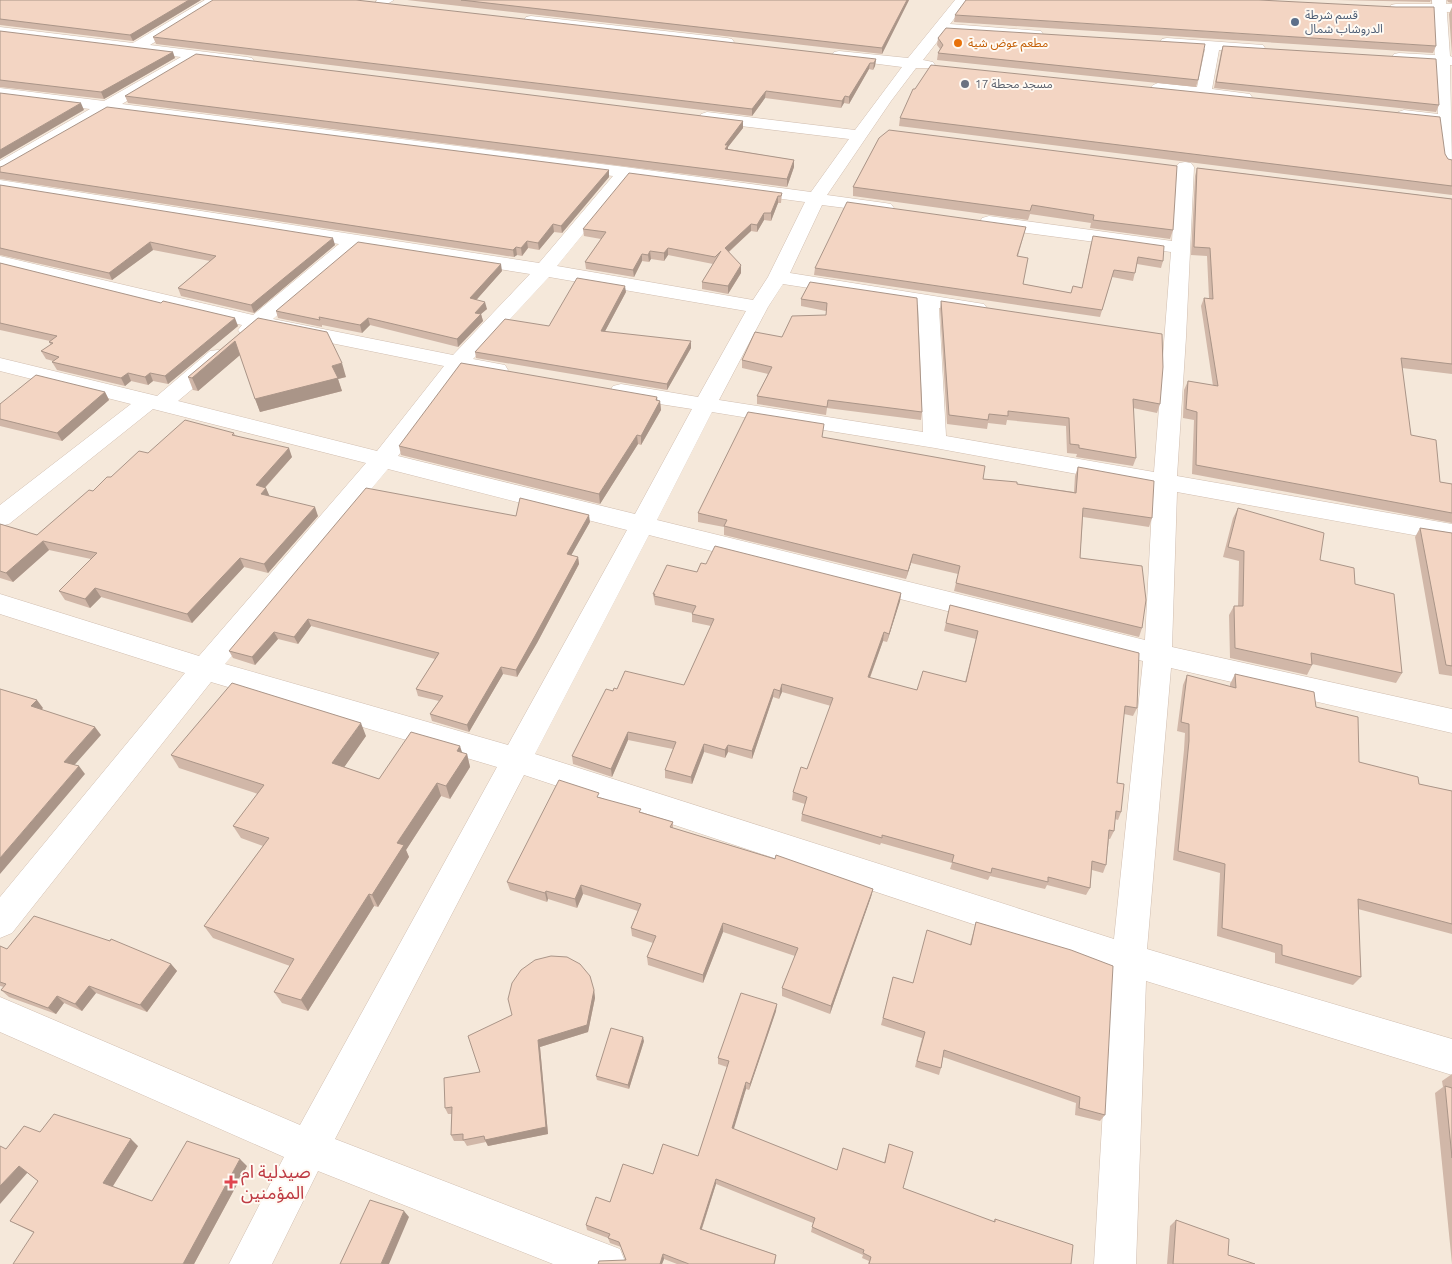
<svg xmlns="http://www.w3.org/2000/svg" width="1452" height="1264" viewBox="0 0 1452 1264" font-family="Ubuntu,'Noto Sans Arabic',sans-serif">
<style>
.residential{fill:#f5e8da}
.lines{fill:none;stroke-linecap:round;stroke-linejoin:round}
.street-casing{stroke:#d1beb0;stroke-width:1}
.secondary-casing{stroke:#d6c0b0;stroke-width:1}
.street{fill:#fff;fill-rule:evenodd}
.secondary{fill:#fff;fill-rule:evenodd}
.wall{fill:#d1b7a8}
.shaded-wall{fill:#aa9588}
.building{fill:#f3d5c3;stroke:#aa9588}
.service-dot{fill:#5c6f8a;stroke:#fffaf3;stroke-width:2}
.food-dot{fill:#e8710a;stroke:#fffaf3;stroke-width:2}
.worship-dot{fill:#6b7280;stroke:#fffaf3;stroke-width:2}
.health-dot{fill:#e0444e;stroke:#fffaf3;stroke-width:2}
.labels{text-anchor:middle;stroke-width:4;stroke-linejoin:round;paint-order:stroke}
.far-service-label{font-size:12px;fill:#4e5e75;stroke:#fffaf3;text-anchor:start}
.far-food-label{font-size:12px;fill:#c56008;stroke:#fffaf3;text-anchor:start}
.far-worship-label{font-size:12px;fill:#5b616d;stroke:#fffaf3;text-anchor:start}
.near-health-label{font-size:18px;fill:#be3a42;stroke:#fffaf3;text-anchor:start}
</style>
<rect width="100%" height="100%" fill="#fdf6ec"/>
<path class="residential" d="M0,0h1452v1264h-1452z"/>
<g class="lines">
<defs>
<path id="street" d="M205,0h17l-72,45 97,12 5,1 2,3 -2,3 -5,1 -49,-6 -76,45 503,63 186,25 38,-53 -142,-17 -6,-2 -2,-3 2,-3 6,-2 148,18 47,-63 -63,-8 -5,-1 -2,-3 2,-3 5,-1 69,7 47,-58h14l-19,24 91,7 2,3 -2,3 -5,1 -92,-5 -21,27 10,2 2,3 -2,3h-17l-25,33 -64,94 58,8 6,1 3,4 -3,4 -6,1 -63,-8 -32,68 194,31 3,4 -3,4 -7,2 -38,-6 7,128 208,36 17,-220 -182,-24 -7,-2 -2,-4 2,-4 7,-2 183,25 4,-74 3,-4 6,-1 6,1 3,4 -8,170 -9,139 275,48v18l-275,-50 -5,155 280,62v24l-281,-65 -24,281 305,90v36l-306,-94 -10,283h-42l17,-294 -587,-195 -189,364 285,110 6,15h-73l-235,-93 -46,93h-43l55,-107 -284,-125v-35l300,128 197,-358 -286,-85 -199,251 -12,5v-41l185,-224 -185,-59v-20l199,62 167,-193 -213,-54 -144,115 -9,2v-21l131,-101 -131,-33v-13l157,38 53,-45 8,-1 8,1 3,5 -3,5 -48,40 199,50 67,-85 -182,-37c-8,6 -12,8 -21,5l-3,-4 4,-5 -242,-57v-12l253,59 86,-71 -339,-54v-10l539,83 74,-87 -504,-64 -103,60 -6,1v-12l90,-52 -90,-11v-10l104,13 77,-44 -181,-22v-8l133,16zM629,178l176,24 -37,75 -15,23 -196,-34zM359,247l171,27 -77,81 -180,-36zM549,277l197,34 -48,86 -77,-13 -8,2 -3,5 3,5 8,2 71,11 -57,105 -237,-58 65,-86 34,7 8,-2 3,-5 -3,-5 -32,-6zM783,284l135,21 5,127 -204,-32 49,-93zM712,412l223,36 218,40 -8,152 -488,-120zM388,469l239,61 -119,215 -283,-81zM649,535l494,126 -29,278 -579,-185z
M377,0h17l-12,7 -5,-1 -2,-3z
M1432,0h14l4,56 2,1v8h-2l2,102 -6,-1 -3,-4 -5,-39 -40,-5 -2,-3 2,-3 6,-2 34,4 -3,-50 -36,-3 -5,-1 -2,-3 2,-3 5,-1 36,2z
M531,16l196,22 5,1 2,3 -2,3 -5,1 -201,-23 -2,-3 2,-3z
M1167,38l96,7 2,3 -2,3 -5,1 -39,-2 -7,39 38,5 2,3 -2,3 -6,2 -91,-11 -3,-3 3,-3 5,-2 39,4 8,-38 -43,-4 -2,-3 2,-3z"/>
<path id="secondary" d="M1396,4h56v8l-61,-1 -2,-3 2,-3z"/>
</defs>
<use href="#street" class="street-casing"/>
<use href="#secondary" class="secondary-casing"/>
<use href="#street" class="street"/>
<use href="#secondary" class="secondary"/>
</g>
<path class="wall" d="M0,0h201l-68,41 -133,-16z
M407,0h502l-27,54z
M1336,0h95l-1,2z
M1447,0h5v3l-4,-1z
M1452,7v48l-3,-41z
M955,15l481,31 -3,7 -479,-31z
M0,31l175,27 -71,41 -104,-12z
M153,37l723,22 -1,7 -2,4 -4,-1 -20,35 -5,-1 -3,5 -76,-10 -13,18 -596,-72z
M938,38l260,42 -2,7 -259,-27 1,-7 2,-4 -3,-4z
M1223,46l216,59 -3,7 -222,-24 7,-36z
M125,96l618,25v7l-15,19v2l66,11v7l-7,20 -659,-84z
M900,118l545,36 3,5 4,1v35l-553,-69z
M879,138l294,92 -3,9 -80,-11 1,-5 -61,-9 -2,6 -175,-24v-9z
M1197,168l255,31v175l-50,-6 9,67 29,47 12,2v39l-260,-49 2,-54 -11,-2 1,-28 4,-9 25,5 -12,-80 3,-8h5l-2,-42 -16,-1 4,-79z
M609,170v7l-47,56 -8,-1 -15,18 -11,-2 -6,8 -5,-1 -3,2 -514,-78v-7z
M0,185l335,60 -81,68 -73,-17 -3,-8 32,-27 -57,-11 -41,30 -112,-25z
M782,193l-1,10h-3l-7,18 -7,-1 -7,12 -6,-1 -22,21 12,21 -13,21 -26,-5v-7l11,-18 -45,-9 -4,6 -13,-2 -2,3 -7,-1 -8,16 -48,-8 -1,-7 16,-23 -17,-3 -1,-7z
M1026,227l-8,29 5,28 48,9 11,-5 9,-45 72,18 -2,7 -24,-4 -4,17 -21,-4 -12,40 -286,-42 1,-7z
M0,263l238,63 -70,58 -15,-3 -5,4 -17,-4 -6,5 -68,-16 -5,-8 1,-1 -7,-2 -5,-8 10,-6 -2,-3 1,-1 -50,-11z
M502,271l-26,29 11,9 -6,5 2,7 -25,26 -88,-22 -8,8 -40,-8v2l-44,-9 -2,-7z
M810,282l112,130 -1,8 -94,-12 -1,7 -69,-11v-8l11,-22 -26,-6v-8l40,-23 44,-22v-4l-25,-5v-7z
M626,292l-21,39 86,17 -24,42 -191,-32 -1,-6 74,-26z
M941,301l219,103 -3,9 -24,-5 3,50 -3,8 -57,-9 1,-3 -10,-1 -1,-27 -59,-6 -1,5 -18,-2 -1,6 -40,-5 -7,-115z
M258,318l88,59 -8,2 4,12 -82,21 -20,-57 -42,36 -5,-1 -5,-13z
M105,392l4,8 -47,41 -62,-15v-22z
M658,400l2,1 1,9 -20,35 -3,-1 -38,60 -199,-49 -2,-9z
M234,433l1,2 57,22 -27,31h1l3,8 49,20 -50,57 -24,-6 -52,56 -91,-26 -11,11 -25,-8 -6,-9 32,-32 -42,-9 -36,32 -13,-4v-54l37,11 74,-58 37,-24z
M823,437l160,42 91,13 1,-16 3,-9 74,51 -3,9 -66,-10 -3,41 62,70 -3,9 -185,-46 4,-17 -47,-11 -5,16 -182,-44v-8l-26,-5v-9z
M1238,508l82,52 35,24 47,89 -6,10 -84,-19v1l-5,10 -77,-17 -1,-43 5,-9h4l1,-45 -16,-4 10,-39z
M516,516l74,6 -19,33 7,2 1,7 -42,79 -20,34 -14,-3 -34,58 -37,-11 -2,-7 9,-13 -21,-5 -2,-7 19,-30 -124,-33 -13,18 -20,-5 -23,26 -22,-7 -4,-7z
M1420,528l32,5v143l-13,-2 -24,-137z
M697,572l204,21 -1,8 -13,41 -4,-1 -13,37 47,12 48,-8 11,-43 -32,-8 6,-26 187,103 -4,8 -9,-2 -7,69 4,29 -3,8 -3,-1 -1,12 -4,8h-1l-3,26 -3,8 -11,-3 -2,18 -4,7 -39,-10 -2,4 -55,-13 -2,4 -38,-11 2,-6 -71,-20 -1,2 -79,-24 1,-7 3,-10 -13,-4 1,-8 14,-23 24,-63 -49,-14 -3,7 -6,-2 -21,62 -24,-7 -3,6 -21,-6 -12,32 -27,-6v-8l8,-21 -45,-9 -16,37 -39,-13 -1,-8 41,-65 4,-2 67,-4 27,-59 -19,-4v-9l-37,-8 -2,-11z
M1235,674l81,33 43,55 60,22 33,7v143l-94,-25 3,68 -8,8 -78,-22v-10l-58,-17 3,-63 -47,-13 11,-110 1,-17 -8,-2 6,-46 4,-10 43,12v-3z
M366,736l-22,31 35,12 83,-26 5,1 3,13 -20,32 -9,-3 -35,54 3,7 -31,50 -4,-1 -66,105 -26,-8 -8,-11 16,-26 -77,-28 -9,-12 59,-80 -22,-8 -8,-12 25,-32 -79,-26 -8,-13z
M599,797l42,15 32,10v6l200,61 -2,8 -41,117 -48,-18v-8l13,-32 -72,-24 -20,51 -55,-18 -1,-8 6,-14 -21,-7 -1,-8 7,-17 -55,-17 -6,14 -29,-9 -1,3 -37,-12 -3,-8z
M976,922l129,193 -5,6 -25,-6 1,-12 -133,-46 -2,11 -2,7 -24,-8 7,-29 -41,-13 12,-48 20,6 57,-39z
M0,946l7,3 164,15 6,7 -30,41 -51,-19 -14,18 -18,-8 -8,11 -47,-17 -8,-7 3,-3 -4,-1z
M594,990l1,8 -7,34 -48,15 8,87 -60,12 -2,-4 -19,4 -3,-5h-10l-3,-6 1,-21h-4l-3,-6 35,-36 32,-57z
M776,1011l-27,79 -3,-1 -13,40 104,41 47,-7 5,-19 14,44 90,34 2,-3 76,45h-203l1,-3 -7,-3 1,-3 -52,-23 2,-9 -97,-39 -14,45 74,26 -1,9h-98l-13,-5 -2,5h-64l28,-4 -5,-13 -11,-4 -2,-5 -21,-8 -1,-5 24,-23 43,-28 45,-18 29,-89 -9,-3v-6z
M644,1041l-15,48 -32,-9 -1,-4z
M1452,1074v190l-17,-171 8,-6 -1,-6z
M40,1132l98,14 -25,40 39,15 95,-35 -53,98 -160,-31 -24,-12 28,-40 -10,-8 -22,-24z
M1176,1220l52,35 27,9h-88l3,-38z"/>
<path class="shaded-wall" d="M189,0h12l-68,41 -3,-6z
M907,0h2l-27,54v-6z
M173,52l2,6 -71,41 -3,-7z
M876,59l-1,7 -2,4 1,-7z
M870,63l-1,6 -20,35v-7z
M766,91l-1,7 -13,18v-7z
M845,96l-1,7 -3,5 1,-7z
M81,103l3,7 -84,49v-9z
M743,121v7l-15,19v6l-3,3v-11z
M794,160v7l-7,20v-8z
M609,170v7l-47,56 -1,-7z
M778,196v7l-7,18v-8z
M764,213v7l-7,12v-7z
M553,224l1,8 -15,18 -1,-7z
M751,224v7l-26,24v-7z
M333,238l2,7 -81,68 -3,-8z
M527,241l1,7 -6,8 -1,-8z
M150,242l3,8 -41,30 -3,-7z
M516,247l1,8 -3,2 -1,-7z
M668,248v7l-4,6v-8z
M650,251l1,8 -2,3 -1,-7z
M642,254v7l-8,16 -1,-7z
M501,264l1,7 -31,35 -1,-8z
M741,265v8l-13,21v-8z
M625,286l1,6 -24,45 -1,-6z
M485,302l2,7 -6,5 2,7 -25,26 -1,-8 18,-26z
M235,318l3,8 -70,58 -3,-8z
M368,318l2,7 -8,8 -2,-8z
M235,341l5,14 -42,36 -6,-13z
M691,341v7l-24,42v-6z
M342,363l4,14 -8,2 4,12 -82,21 -5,-13 77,-33z
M128,373l3,8 -6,5 -4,-8z
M150,373l3,8 -5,4 -3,-8z
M105,392l4,8 -47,41 -5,-8z
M657,397l1,8 2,-4 1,9 -20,35v-9z
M637,435l1,9 -38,60 -1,-10z
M289,448l3,9 -33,37 -3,-9z
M266,488l4,9 -9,-3z
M315,507l3,9 -50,57 -4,-9z
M589,515l1,7 -22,39 -1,-7z
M43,541l6,9 -36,32 -7,-9z
M913,554l-2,9 -5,16 2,-8z
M578,557l1,7 -42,79 -20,34 -1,-7z
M240,558l4,9 -52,56 -5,-9z
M95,588l6,9 -11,11 -5,-9z
M901,593l-1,8 -13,41 2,-8z
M308,619l3,7 -13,18 -4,-7z
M274,632l4,7 -23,26 -3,-8z
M884,632l-1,9 -16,44 1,-8z
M501,667l2,7 -34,58 -2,-7z
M782,684v8l-3,7 1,-8z
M774,689l-1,8 -21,62v-8z
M37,700l6,8 -6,7 -6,-9z
M361,723l5,13 -28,40 -6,-13z
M95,727l6,8 -31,35 -6,-8z
M628,732v8l-16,37 -1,-8z
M704,744v8l-12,32 -1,-7z
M728,745v7l-3,6v-8z
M460,746l4,12 3,-4 3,13 -20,32 -4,-13 11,-35z
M79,766l6,8 -85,100v-16z
M437,783l4,13 -35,54 3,7 -31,50 -6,-12 25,-52z
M581,885l2,9 -6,14 -2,-9z
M873,889l-2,8 -41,117 1,-8z
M546,891l2,8 -1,3 -2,-9z
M369,894l5,12 -66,105 -7,-11z
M723,923v9l-20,51v-8z
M171,964l6,7 -30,41 -7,-7z
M89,986l7,7 -14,18 -7,-7z
M594,990l1,8 -7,34 -48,15 8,87 -60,12 -3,-6 53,-100z
M57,996l7,7 -8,11 -8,-6z
M777,1004l-1,7 -27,79 1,-6z
M643,1037l1,4 -15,48 -1,-4z
M746,1082v7l-14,46v-7z
M131,1139l7,7 -27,43 -8,-6z
M240,1159l7,7 -53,98h-11z
M19,1166l9,6 -28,32v-18z
M716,1179v5l-16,50v-5z
M404,1211l5,6 -20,47h-8z
M663,1254l1,5 -2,5h-2z"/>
<path class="building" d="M0,0h189l-59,35 -130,-16z
M213,0h143l520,59 -2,4h-4l-21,34 -4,-1 -3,5 -76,-10 -14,18 -599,-72z
M461,0h446l-25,48z
M966,0h293l137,7h38l2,39 -481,-31z
M946,28l259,16 -7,36 -260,-27 5,-8 -5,-7z
M0,31l173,21 -72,40 -101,-12z
M1223,46l213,13 3,46 -223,-23z
M196,54l547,67 -18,24h3l-3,4 69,11 -7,19 -662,-83z
M931,65l509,52 5,37 3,5 4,1v26l-552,-68 13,-29h2z
M0,93l81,10 -81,47z
M107,107l502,63 -48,56 -8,-2 -15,19 -11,-2 -6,7 -5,-1 -3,3 -513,-78v-5l3,-1z
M889,130l288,36 -4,64 -80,-10 1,-5 -62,-10 -2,6 -177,-24 26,-49z
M1197,168l255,31v165l-51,-6 10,77 25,5 4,42 12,2v29l-256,-48 1,-53 -11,-3 2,-28 30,5 -14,-88 9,1 -3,-51 -16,-1z
M629,173l153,20 -1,3h-3l-7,17h-7l-7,12 -6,-1 -26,24 16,17 -13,21 -26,-4 19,-31 -6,6 -47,-9 -4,5 -14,-2 -2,4 -6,-1 -9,16 -48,-8 21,-30 -23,-3z
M0,185l333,53 -82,67 -73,-17 38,-32 -66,-14 -41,31 -109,-25z
M847,202l179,25 -9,29 11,2 -5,26 48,9 2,-7 9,2 11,-52 71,10 -1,15 -25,-4 -3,16 -21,-3 -12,40 -287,-42z
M358,242l143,22 -31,34 15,4 -10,11 6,1 -24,25 -89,-21 -8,7 -41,-8 1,3 -44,-9z
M0,263l161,40 2,-2 72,17 -70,58 -15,-3 -5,4 -17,-4 -7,5 -69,-16 7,-5 -18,-6 12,-8 -4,-1 8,-6 -57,-13z
M577,278l48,8 -24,45 90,10 -24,43 -192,-32 30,-33 44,7z
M810,282l107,16 5,114 -94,-12 -1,7 -70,-11 15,-29 -30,-7 13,-28 27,5 10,-21 34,-1 1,-12 -26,-4z
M941,301l221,33 1,33 -3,37 -27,-5 3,59 -57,-10v-3l-9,-1 -1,-26 -61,-7v5l-19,-2 -1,6 -39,-5z
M258,318l69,14 15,31 -10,3 6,12 -83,21 -20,-58 -43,37 -4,-1z
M461,363l196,34 -1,3 4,1 -19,35 -4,-1 -38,59 -200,-48z
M36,375l69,17 -48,41 -57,-14v-15z
M748,412l76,12 -2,13 163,29 -2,13 34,3v2l59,9 2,-26 76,14 -2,37 -69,-10 -3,50 62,8 4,34 -4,28 -186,-45 4,-17 -47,-12 -5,17 -184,-45 3,-6 -29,-7z
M185,420l49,13 -2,2 57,13 -33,37 10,3 -5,6 54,13 -51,57 -24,-6 -53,56 -92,-26 -10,11 -26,-8 38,-38 -54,-12 -37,32 -6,-2v-47l37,11 52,-45 4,1 14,-14h4l28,-26 9,2z
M366,488l150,28 4,-18 69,17 -22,39 11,3 -43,79 -19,34 -15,-3 -34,58 -37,-11 13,-18 -27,-7 23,-36 -131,-34 -14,18 -20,-5 -22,25 -23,-6z
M1238,508l86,25 -4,27 34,8 1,16 39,10 8,79 -91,-20 1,12 -77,-17 -1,-42h9l1,-55 -16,-4z
M1420,528l32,5v133l-6,-1z
M715,546l186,47 -12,41 -5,-2 -16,45 49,13 6,-19 43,11 12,-51 -32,-8 4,-18 189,48 -2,55 -12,-2 -8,77 7,1 -3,28 -5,-1 -2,20 -5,-1 -3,35 -14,-4 -2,27 -42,-11v5l-56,-14 -1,5 -39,-11 2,-7 -72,-20v3l-80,-24 5,-17 -14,-5 8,-25 6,2 26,-71 -51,-14 -2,7 -6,-2 -22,62 -24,-6 -3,5 -21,-6 -13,33 -26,-7 11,-28 -48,-10 -17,37 -39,-13 34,-67 7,2 1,-3 3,1 8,-18 59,14 30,-66 -22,-5 4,-8 -42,-10 1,-2h-2l14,-29 30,7 4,-9 5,1z
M1235,674l79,18 2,15 42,10 1,45 59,15 1,7 33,7v133l-94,-25 3,78 -79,-22v-10l-60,-17 3,-64 -47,-13 11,-110v-17l-8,-2 6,-47 49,13z
M232,683l129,40 -29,40 47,16 32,-47 49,14 -3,5 10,3 -21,32 -9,-3 -40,60 7,2 -32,50 -3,-1 -68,106 -27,-8 20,-33 -90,-33 65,-88 -36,-12 31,-41 -93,-30z
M0,689l37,11 -6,6 64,21 -31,35 15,4 -79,92z
M559,780l40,13 -2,4 44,12 -2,3 34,10 -3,5 105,32 1,-4 97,34 -42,117 -49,-18 16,-40 -75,-25 -20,52 -56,-18 9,-21 -25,-8 10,-24 -60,-19 -6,14 -29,-8 -1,2 -38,-11z
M34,916l76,25 1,-2 60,25 -31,41 -51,-19 -14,18 -18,-8 -9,12 -47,-18 5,-6 -6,-2v-36l7,3z
M976,922l95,28 42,16 -8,149 -26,-7 1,-11 -136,-47 -3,18 -24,-7 8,-29 -42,-14 10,-41 20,6 14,-53 44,15z
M551,956l16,1 13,7 10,12 4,14 -7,35 -49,15 8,87 -61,13 -1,-4 -21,4v-6l-12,1 1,-28 -7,1 -1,-30 36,-6 -12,-36 44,-21 -4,-16 4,-16 9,-13 14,-10z
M741,993l36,11 -27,80 -4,-2 -14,46 105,42 6,-22 42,15 4,-19 24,8 -10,36 92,34v-3l78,26 -2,19h-202l2,-7 -8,-4 1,-3 -52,-23 3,-9 -99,-39 -16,50 76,26 -2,9h-85l-26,-10 -3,10h-62l1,-3 27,-1 -7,-18 -11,-4 2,-4 -24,-9 10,-28 14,5 13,-38 30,10 10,-30 35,12 31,-95 -11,-3z
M611,1028l32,9 -15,48 -32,-9z
M1445,1086l7,2v70z
M54,1114l77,25 -28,44 49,18 35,-60 53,18 -57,105h-170l21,-32 -24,-11 28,-40 -19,-15 -19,20v-40l6,3 18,-23 16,6z
M370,1200l34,11 -23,53h-41z
M1176,1220l53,19 -1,16 27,9h-82z"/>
<circle class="service-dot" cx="1295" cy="22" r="5"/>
<circle class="food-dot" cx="958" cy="43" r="5"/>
<circle class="worship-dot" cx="965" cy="84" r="5"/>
<path class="health-dot" d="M228.5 1174.5h5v5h5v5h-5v5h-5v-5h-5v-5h5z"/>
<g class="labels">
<g class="far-service-label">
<text x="1305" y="19">قسم شرطة<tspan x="1305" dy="14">الدروشاب شمال</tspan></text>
</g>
<g class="far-food-label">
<text x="968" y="47">مطعم عوض شية</text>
</g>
<g class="far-worship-label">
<text x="975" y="88">مسجد محطة 17</text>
</g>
<g class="near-health-label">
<text x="241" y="1178">صيدلية ام<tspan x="241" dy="21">المؤمنين</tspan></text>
</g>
</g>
</svg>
